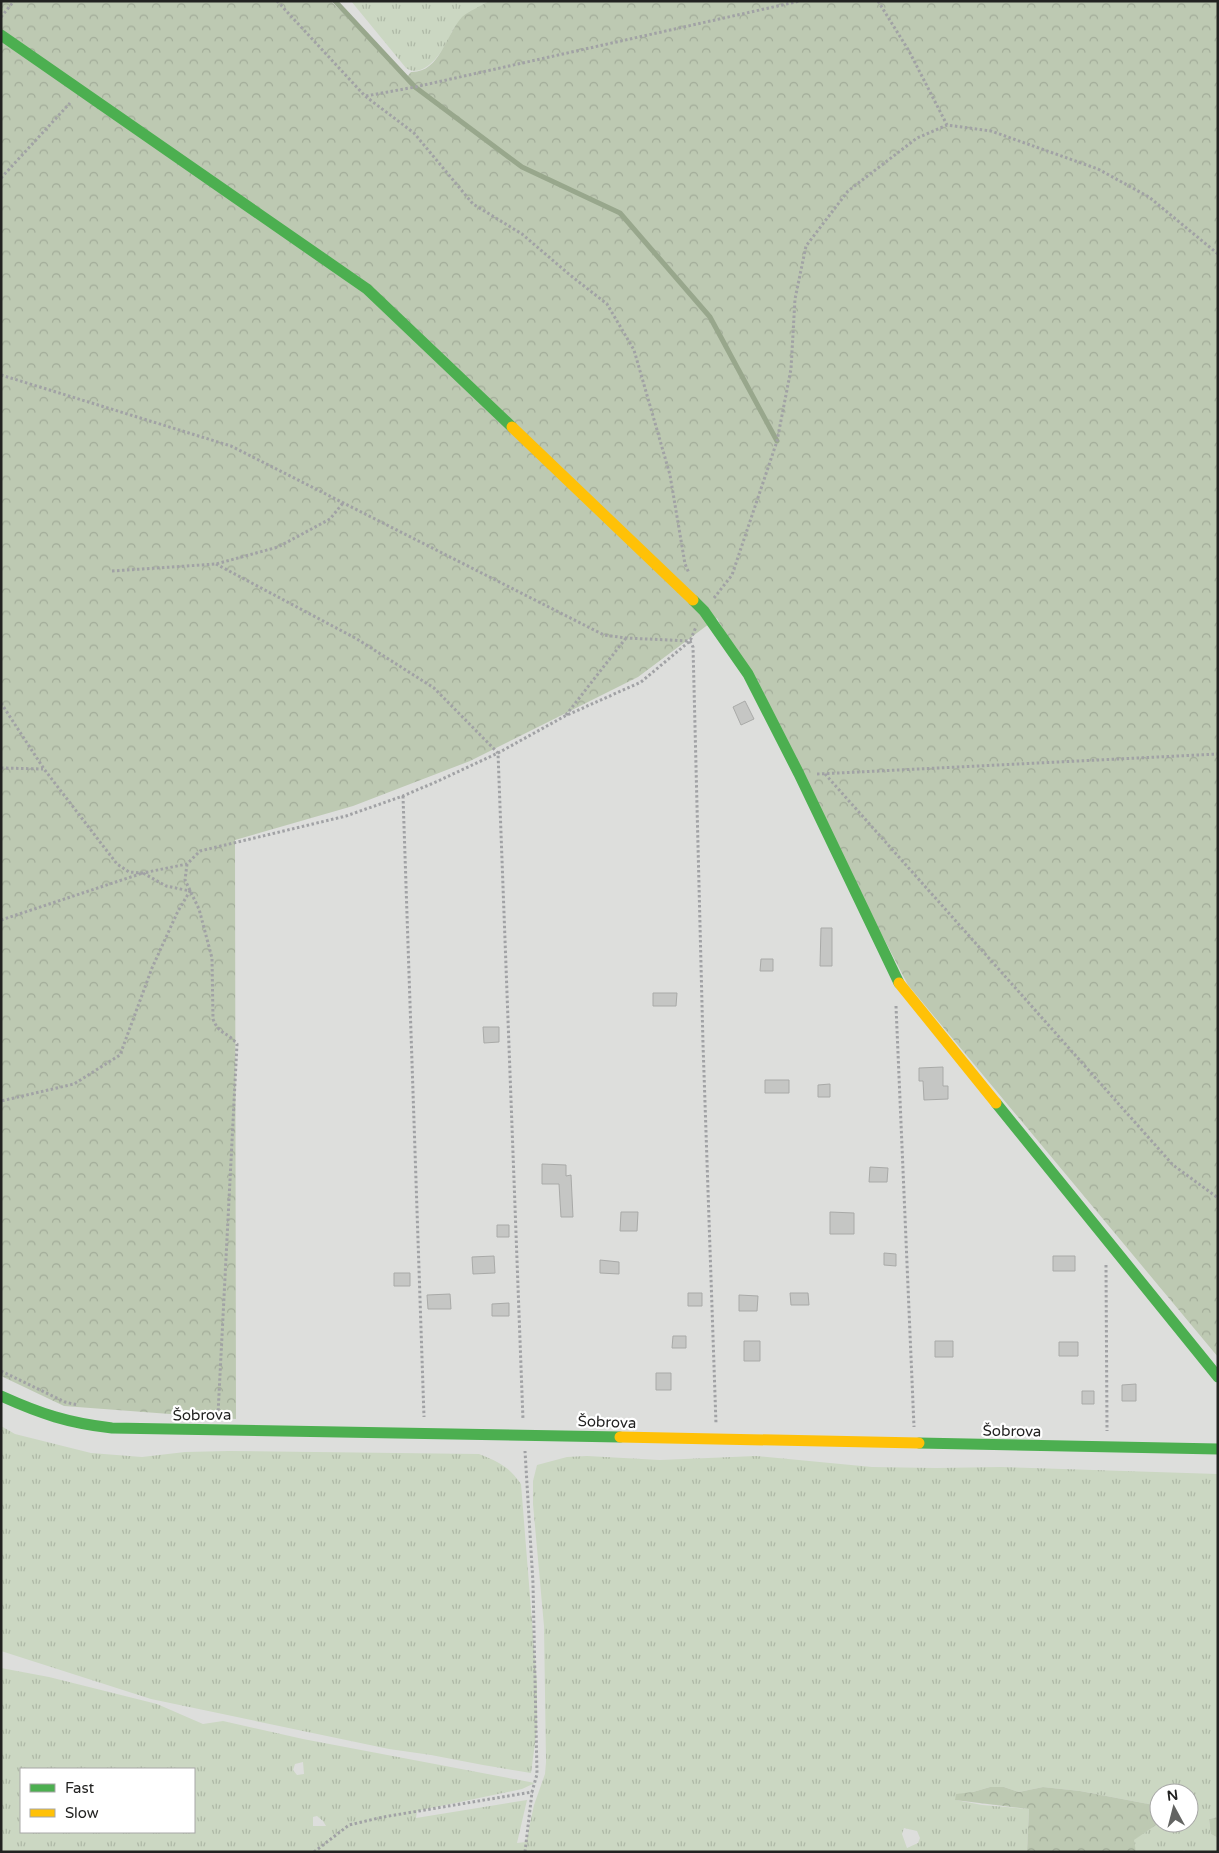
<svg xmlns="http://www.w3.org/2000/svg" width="1219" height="1853" viewBox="0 0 1219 1853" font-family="'Varela Round',sans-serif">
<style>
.grass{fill:url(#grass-tufts);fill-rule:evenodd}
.forest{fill:url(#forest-crowns)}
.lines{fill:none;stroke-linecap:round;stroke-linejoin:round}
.stream{stroke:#98a78c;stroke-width:5}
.building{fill:#c5c6c4;stroke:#a9aaa8}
.path{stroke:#a1a2a5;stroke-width:3;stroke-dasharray:2.5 2.5;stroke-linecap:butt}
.fast{stroke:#4caf50;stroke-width:11}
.slow{stroke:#ffc107;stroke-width:11}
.labels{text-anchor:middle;stroke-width:4.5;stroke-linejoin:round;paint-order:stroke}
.street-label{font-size:15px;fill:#222221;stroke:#fff}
</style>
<defs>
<pattern id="grass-tufts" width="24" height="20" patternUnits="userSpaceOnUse" patternTransform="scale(1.25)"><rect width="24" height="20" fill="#cbd7c2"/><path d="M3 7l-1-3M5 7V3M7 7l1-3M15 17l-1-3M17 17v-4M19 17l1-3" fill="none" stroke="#aeb8a6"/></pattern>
<pattern id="forest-crowns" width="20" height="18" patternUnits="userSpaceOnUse" patternTransform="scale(1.25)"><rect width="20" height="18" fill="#bdc9b2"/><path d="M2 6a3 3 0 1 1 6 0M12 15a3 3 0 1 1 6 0" fill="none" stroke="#a2ac99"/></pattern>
</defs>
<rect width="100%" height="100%" fill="#dddedc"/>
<path class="grass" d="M351,1h138c-10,7 -28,18 -35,27 -3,4 -4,10 -7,14 -7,13 -24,37 -41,26z
M1,1426l14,8 76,19 51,4 43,-5 44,-1 250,3c20,8 29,12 42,30l16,200v44l-6,45 -48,-8 -52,-10 -42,-6 -238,-50 -150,-48z
M587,1456l73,4 96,-4 116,11 64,1 65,-1 217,7v343l-9,2 2,15 7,4v14h-31l-3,-2 -2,2h-46l-3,-12 26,-17h30v-30h-30v13l-79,-15 -37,-4 -24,5 -15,-5h-14l-17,5 -17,8 26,5 47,4 -2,43h-1026v-184l48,9 108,27 46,20 20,-3 80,18 232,44 -13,6 -105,22 -1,7 111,-18 -10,43 9,-1 8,-37 11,-31 1,-12 -2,-136 -11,-122v-23l4,-16 30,-8zM303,1762l1,12 -7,1 -4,-5 2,-6zM21,1769h173v63h-173zM317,1816l6,5 3,5h-13v-9zM904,1828l13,3 3,7 -2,5 -11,5 -5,-14z"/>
<path class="forest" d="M1,1h330l75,77 5,-6c29,1 35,-38 51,-55 8,-7 18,-10 27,-16h729v1356l-310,-372 -191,-367 -79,59 -168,84 -117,45 -118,34 1,579 -172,-13 -63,-30z
M990,1787h14l15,5 24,-5 37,4 79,15v17l-25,17 2,12h-109l2,-43 -74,-9 1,-6 17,-2z
M1218,1817v21l-7,-4 -2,-15z"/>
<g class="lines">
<path class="stream" d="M335,1l80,86 107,80 98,46 90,104 67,124"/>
</g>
<path class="building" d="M745,701l9,18 -13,6 -8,-18z
M821,928h11v38h-12z
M761,959h12v12h-13z
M653,993h24l-1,13h-23z
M483,1027h16v15l-15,1z
M943,1067v19h5v13l-24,1 -1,-19h-4v-13z
M765,1080h24v13h-24z
M830,1084v13h-12v-12z
M542,1164l24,1v11l5,-1 2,42h-12l-2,-33h-17z
M870,1167l18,1 -1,14h-18z
M621,1212h17l-1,19h-17z
M830,1212l24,1v21h-24z
M497,1225h12v12h-12z
M884,1253l12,1v12l-12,-1z
M494,1256l1,17 -22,1 -1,-17z
M1053,1256h22v15h-22z
M600,1260l19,2v12l-19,-1z
M394,1273h16v13h-16z
M688,1293h14v13h-14z
M790,1293h18l1,12h-18z
M450,1294l1,15h-23l-1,-14z
M739,1295l19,1 -1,15h-18z
M509,1303v13h-17v-12z
M673,1336h13v12h-14z
M744,1341h16v20h-16z
M935,1341h18v16h-18z
M1059,1342h19v14h-19z
M656,1373h15v17h-15z
M1136,1384v17h-14v-16z
M1082,1391h12v13h-12z"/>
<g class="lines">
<path class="path" d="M277,1l88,95 49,37 59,71 49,30 48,41 37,29 27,46 36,125 15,89 4,9
M878,1l31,50 38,74
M1,17l13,-16
M366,96l49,-9 385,-86
M1,178l69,-75
M1,375l230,71 373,189 22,3 64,3 3,6 10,397 13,380
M216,564l141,75 77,49 64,65 25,667
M112,571l104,-7 62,-17 52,-28 13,-16
M714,598l18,-23 45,-134 14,-72 4,-70 11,-53 42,-55 69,-53 30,-13 44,6 107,38 51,28 69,57
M1,703l43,66 73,95 12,8 14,1 44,-9 13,-13 146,-35 57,-20 35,-15 60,-28 67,-37 76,-34 49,-41 6,-14
M566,715l60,-77
M1,768l42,1
M817,774l401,-20
M825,774l348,391 45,33
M403,796l21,621
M187,864l-2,16 14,29 13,49 1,61c6,16 15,13 24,25l-19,370
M1,920l142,-47 23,13 24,5 -12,20 -26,57 -32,87 -46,29 -73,17
M896,1006l18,421
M1106,1265l1,166
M1,1371l64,31 13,3
M314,1852l35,-27 34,-8 149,-25 5,-18 -4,-191 -8,-132
M525,1852l7,-60"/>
<path class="fast" d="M1,35l366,254 145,138
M693,600l11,11 44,63 51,100 100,209
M996,1103l222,274
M1,1396c40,18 67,27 111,32l508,9
M919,1443l299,6"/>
<path class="slow" d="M512,427l181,173
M899,983l97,120
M620,1437l299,6"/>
</g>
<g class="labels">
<g class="street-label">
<text transform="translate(202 1415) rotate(-1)" y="5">Šobrova</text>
<text transform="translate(607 1422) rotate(2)" y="5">Šobrova</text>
<text transform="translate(1012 1431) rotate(1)" y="5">Šobrova</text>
</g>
</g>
<rect width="1219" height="1853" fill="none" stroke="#222221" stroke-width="5"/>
<rect x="20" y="1768" width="175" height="65" fill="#ffffff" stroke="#a7a7a6"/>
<rect x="30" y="1784" width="25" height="8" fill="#4caf50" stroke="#a7a7a6"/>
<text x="65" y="1793" font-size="15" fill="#222221">Fast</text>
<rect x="30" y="1809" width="25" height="8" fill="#ffc107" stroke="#a7a7a6"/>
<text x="65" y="1818" font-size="15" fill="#222221">Slow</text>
<g transform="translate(1174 1808) rotate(353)"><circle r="24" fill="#ffffff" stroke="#a7a7a6"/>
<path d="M0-4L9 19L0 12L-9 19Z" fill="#636462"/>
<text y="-8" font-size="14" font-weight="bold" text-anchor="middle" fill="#222221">N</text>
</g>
</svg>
